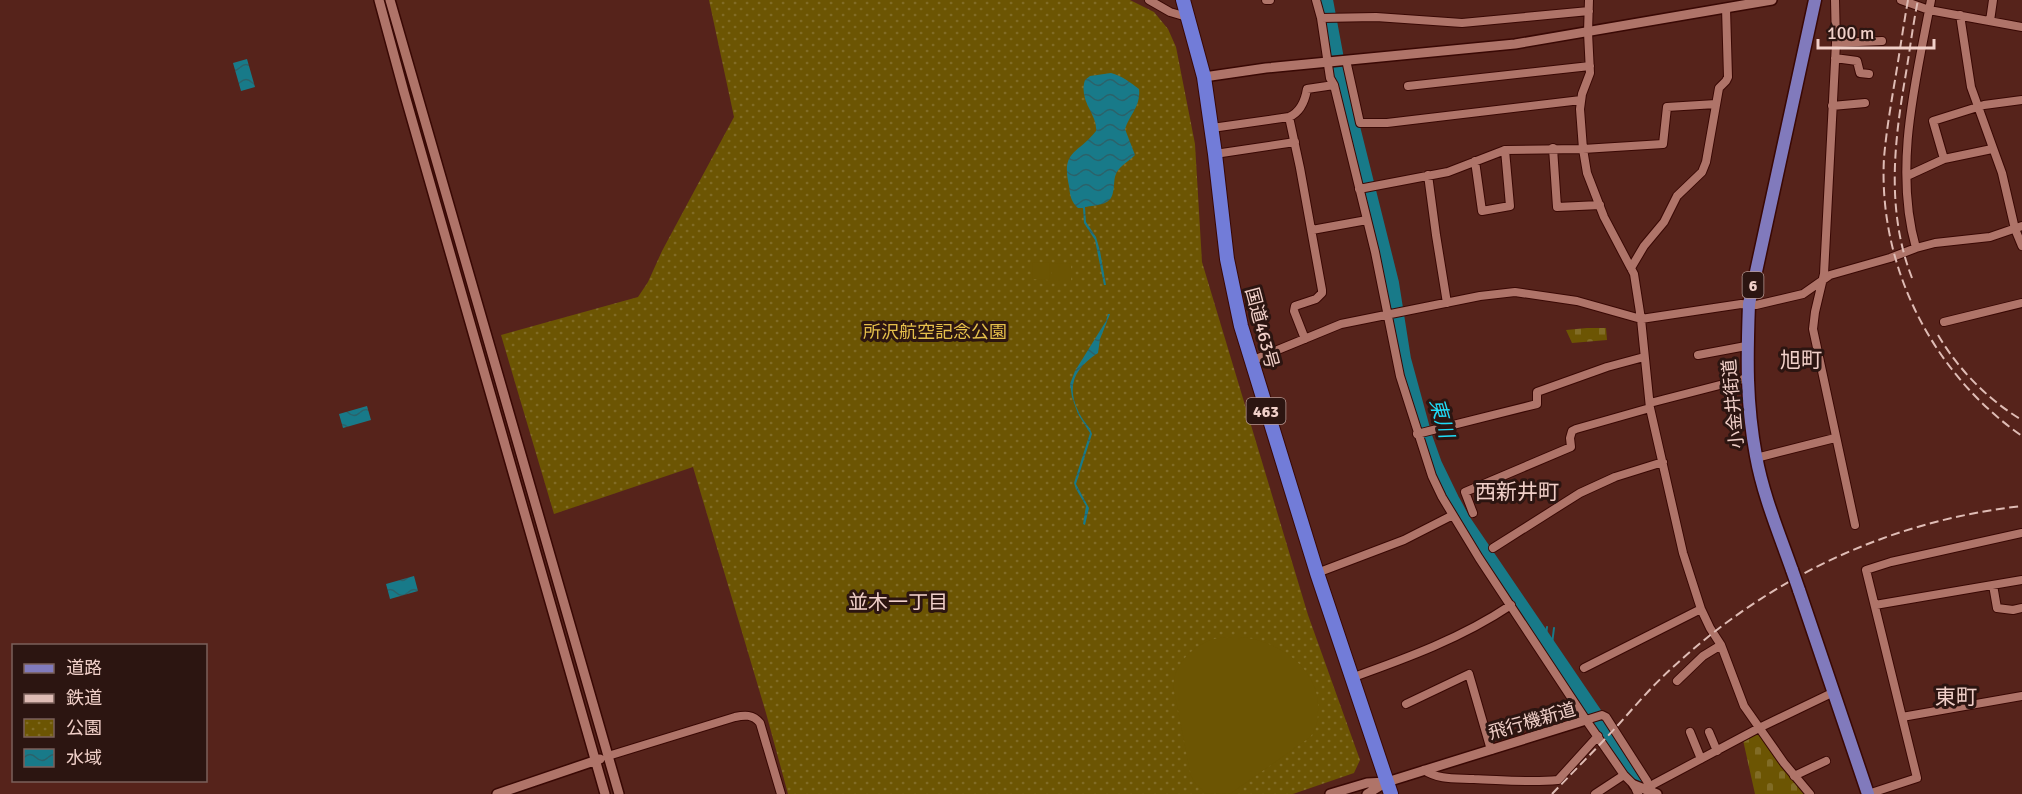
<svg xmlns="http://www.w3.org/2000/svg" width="2022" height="794" viewBox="0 0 2022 794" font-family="Signika,'Noto Sans JP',sans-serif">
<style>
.cemetery{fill:url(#cemetery-stones)}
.park{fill:url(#park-dots)}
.pitch{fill:#6c5503}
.water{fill:url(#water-waves)}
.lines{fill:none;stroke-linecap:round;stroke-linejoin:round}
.stream{stroke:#187a89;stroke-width:2}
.river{stroke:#187a89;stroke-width:14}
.minor-casing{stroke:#390804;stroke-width:10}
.tertiary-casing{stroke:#390804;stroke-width:12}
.primary-casing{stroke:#390804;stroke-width:15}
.trunk-casing{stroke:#390804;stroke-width:16}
.minor{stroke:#af7469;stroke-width:8}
.tertiary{stroke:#af7469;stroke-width:9}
.primary{stroke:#817abc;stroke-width:12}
.trunk{stroke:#727cd8;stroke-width:14}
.rail{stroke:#dfbcb5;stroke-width:2;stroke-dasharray:9 4.5;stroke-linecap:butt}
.primary-bridge-casing{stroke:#390804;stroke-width:15;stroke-linecap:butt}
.primary-bridge{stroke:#817abc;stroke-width:12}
.labels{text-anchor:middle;stroke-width:6;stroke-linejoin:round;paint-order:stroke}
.shield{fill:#2c1511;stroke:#b69892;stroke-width:1.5}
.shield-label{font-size:16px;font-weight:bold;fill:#f1d0c9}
.street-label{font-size:18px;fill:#f1d0c9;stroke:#2c1511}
.park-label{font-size:18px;fill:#e5bf4b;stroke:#2c1511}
.water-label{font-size:20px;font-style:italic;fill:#20dbf6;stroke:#2c1511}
.neighbourhood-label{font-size:20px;fill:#f1d0c9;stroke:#2c1511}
.quarter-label{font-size:21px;fill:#f1d0c9;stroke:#2c1511}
</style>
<defs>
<pattern id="cemetery-stones" width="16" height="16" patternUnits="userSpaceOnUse" patternTransform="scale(1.5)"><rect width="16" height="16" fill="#6c5503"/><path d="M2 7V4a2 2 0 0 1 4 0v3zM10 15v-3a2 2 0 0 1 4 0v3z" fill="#816c26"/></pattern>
<pattern id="park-dots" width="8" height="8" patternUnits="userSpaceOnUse" patternTransform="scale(1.5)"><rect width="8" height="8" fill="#6c5503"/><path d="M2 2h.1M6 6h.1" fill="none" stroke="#816c26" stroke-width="1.8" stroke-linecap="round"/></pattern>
<pattern id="water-waves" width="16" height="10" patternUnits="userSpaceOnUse" patternTransform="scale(1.5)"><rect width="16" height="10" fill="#187a89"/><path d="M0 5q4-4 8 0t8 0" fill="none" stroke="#2b626a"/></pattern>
</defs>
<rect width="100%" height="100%" fill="#56231b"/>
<path class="cemetery" d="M1587,328h19l1,12 -35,3 -6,-13z
M1758,731l49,63h-52l-12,-54z"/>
<path class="park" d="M709,0h421l24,12 14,17 8,18 19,97 7,118 106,353 52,145 -6,13 -61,21h-505l-22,-81 -73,-246 -139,47 -53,-179 137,-38 10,-15 14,-31 72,-134z"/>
<path class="pitch" d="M1033,262l17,1 -1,17 -17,-1z
M1071,263v18h-19v-17z
M1240,637c38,3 81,32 78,74 0,10 -2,20 -9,27l-79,56 -24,-1 -10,-9 -5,-8 -17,-86c-3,-22 17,-43 37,-50 9,-3 20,-3 29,-3z"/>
<path class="water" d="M247,59l8,28 -14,4 -8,-28z
M1111,73c11,3 19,9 28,16 2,17 -9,25 -14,40l10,26c-6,6 -14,10 -18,17 -4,7 -2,13 -4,20 -2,14 -17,13 -28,15l1,15 10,15 4,14 6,34h-2l-9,-45 -11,-17 -1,-15h-5c-7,-6 -8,-13 -9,-22 -8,-36 8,-31 27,-55 2,-16 -18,-30 -11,-51l5,-4z
M1108,314h2l-10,25 -2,14c-26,17 -33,36 -16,65 3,5 8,9 10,16l-16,50 13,24 -4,17 -2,-1 3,-18 -10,-17 -2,-6 16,-50 -12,-19 -6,-17 -2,-13 5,-13 31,-50z
M367,406l4,14 -28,8 -4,-14z
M414,576l4,15 -28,8 -4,-15z"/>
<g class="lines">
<path class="stream" d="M1545,642l2,-15
M1551,652l3,-24"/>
<path class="river" d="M1326,0l14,75 52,208 12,76 21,77 10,28 17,35 12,22 172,253 11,20"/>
<defs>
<path id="minor" d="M1149,0l21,12 17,5
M1266,0h4
M1316,0l5,18 9,60 4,7 41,167 25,124 32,100 10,21 37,61 107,162 38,55 10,10 4,9
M1589,0l-1,32 2,41 -8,21 -2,15 3,40 4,24 17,44 30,57 7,45 9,89 33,145 18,56 9,19 11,17 23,61 40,57 26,31
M1835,0l1,43 -12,231 -9,38 -2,17 42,196
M1901,0l28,10 93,17
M1960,15l11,72 31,86 13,56 7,17
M1321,18l55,-1 86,6 127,-12
M1990,21l3,-21
M1836,43l46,-2
M1835,58l22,3 3,12 9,1
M1346,60l14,63h27l194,-23
M1408,86l182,-20
M1832,106l33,-3
M1289,117l11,51 22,122v3l-6,6 -21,7 -1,5 11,28
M1212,128l77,-11c12,-5 16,-16 18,-28l27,-4
M1553,148l4,59 43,-2
M1215,154l80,-12
M1944,159l-11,-38 51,-16 38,-5
M1475,161l7,50 28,-5 -5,-56
M1428,175l8,60 11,68
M1907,176l37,-17 48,-10
M1359,189l89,-17 57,-22 78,-1 80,-5 4,-37 49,-3
M1312,230l55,-10
M1916,248c-23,-81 0,-168 15,-248
M1631,268l13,-22 20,-24 13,-26 25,-24 4,-10 13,-74 7,-7 2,-4 -2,-69
M1944,322l78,-19
M1698,355l48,-9
M1251,361l90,-37 139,-28 35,-4 62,9 64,18 100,-15 15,1 47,-11 27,-19 60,-17 26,-10 19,-5 55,-6 32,-11
M1650,403l97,-25
M1417,434l120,-30v-12l70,-25 37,-10
M1756,458l79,-20
M1473,513l-8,-21 106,-45 -1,-9 2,-7 4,-2 74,-21
M1493,548l87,-55 35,-16 48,-15
M1317,573l87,-33 49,-25
M1993,585l4,23 16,2 9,-2
M1875,605l147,-25
M1584,668l117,-59
M1351,678c56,-20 111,-40 160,-73
M1677,681l26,-25 18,-11
M1406,704l63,-30 22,76
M1902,717l120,-21
M1586,720l16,-5 4,2 41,64 2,9
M1690,732l11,27
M1709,732l8,19
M608,756l127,-39c9,-2 18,-3 25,6l21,71
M1424,770c14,10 33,8 50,9 29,1 55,4 84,1l40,-44
M1794,776l32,-15
M1650,791l2,-6 107,-57 75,-36
M1595,794l29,-19
M1868,794l49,-16 -51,-208 25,-8 131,-29"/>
<path id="tertiary" d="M379,0l25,92 201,702
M390,0l229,794
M1204,77l62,-9 249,-24 257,-44
M1634,785l23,9
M497,794l103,-35
M1330,794l37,-11 20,-1 199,-62
M1367,794l18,-11"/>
<path id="primary" d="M1792,570c-13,-37 -29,-75 -36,-114 -10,-53 -9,-99 -7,-152l66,-304
M1799,590l69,204"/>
<path id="trunk" d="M1183,0l21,77 11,77 12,105 14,67 76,247 74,221"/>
</defs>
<use href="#minor" class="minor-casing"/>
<use href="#tertiary" class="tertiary-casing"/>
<use href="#primary" class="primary-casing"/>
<use href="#trunk" class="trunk-casing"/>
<use href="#minor" class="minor"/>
<use href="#tertiary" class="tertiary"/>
<use href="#primary" class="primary"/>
<use href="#trunk" class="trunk"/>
<path class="rail" d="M1908,0c-5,28 -9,57 -14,86 -4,24 -8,48 -10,72 -6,109 49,216 138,278
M1912,278c-26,-67 -18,-136 -6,-205 4,-24 7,-49 12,-73
M1938,335c20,34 50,65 84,85
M1552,794c22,-23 45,-46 67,-70 17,-19 34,-39 53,-56 98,-91 217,-147 350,-162"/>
<defs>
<path id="primary-bridge" d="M1792,570l7,20"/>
</defs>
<use href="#primary-bridge" class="primary-bridge-casing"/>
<use href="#primary-bridge" class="primary-bridge"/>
</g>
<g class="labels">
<g class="shield">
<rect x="1742.5" y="272" width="21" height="26" rx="4.5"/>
<rect x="1246.5" y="398" width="39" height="26" rx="4.5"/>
</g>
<g class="shield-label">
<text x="1753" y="291">6</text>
<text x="1266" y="417">463</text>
</g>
<g class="street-label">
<text transform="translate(1262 328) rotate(75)" y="6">国道463号</text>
<text transform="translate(1733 404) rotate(-95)" y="6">小金井街道</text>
<text transform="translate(1532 721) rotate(-16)" y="6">飛行機新道</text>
</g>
<g class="park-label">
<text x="935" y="338">所沢航空記念公園</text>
</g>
<g class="water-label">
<text transform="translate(1442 418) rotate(74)" y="7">東川</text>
</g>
<g class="neighbourhood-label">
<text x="898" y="609">並木一丁目</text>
</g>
<g class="quarter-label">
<text x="1801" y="367">旭町</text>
<text x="1517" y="499">西新井町</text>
<text x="1956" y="704">東町</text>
</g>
</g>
<rect x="12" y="644" width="195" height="138" fill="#2c1511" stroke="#7b605b" stroke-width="1.5"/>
<rect x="24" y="664" width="30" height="9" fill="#817abc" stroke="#7b605b" stroke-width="1.5"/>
<text x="66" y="674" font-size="18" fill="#f1d0c9">道路</text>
<rect x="24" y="694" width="30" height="9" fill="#dfbcb5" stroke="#7b605b" stroke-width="1.5"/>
<text x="66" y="704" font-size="18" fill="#f1d0c9">鉄道</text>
<rect x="24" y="719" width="30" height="18" fill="url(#park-dots)" stroke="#7b605b" stroke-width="1.5"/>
<text x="66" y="734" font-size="18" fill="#f1d0c9">公園</text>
<rect x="24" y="749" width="30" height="18" fill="url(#water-waves)" stroke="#7b605b" stroke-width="1.5"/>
<text x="66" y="764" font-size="18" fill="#f1d0c9">水域</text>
<path d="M1818 39v9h116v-9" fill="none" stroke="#f1d0c9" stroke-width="3"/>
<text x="1827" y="39" font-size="18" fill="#f1d0c9" stroke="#2c1511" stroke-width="4.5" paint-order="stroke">100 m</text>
</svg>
